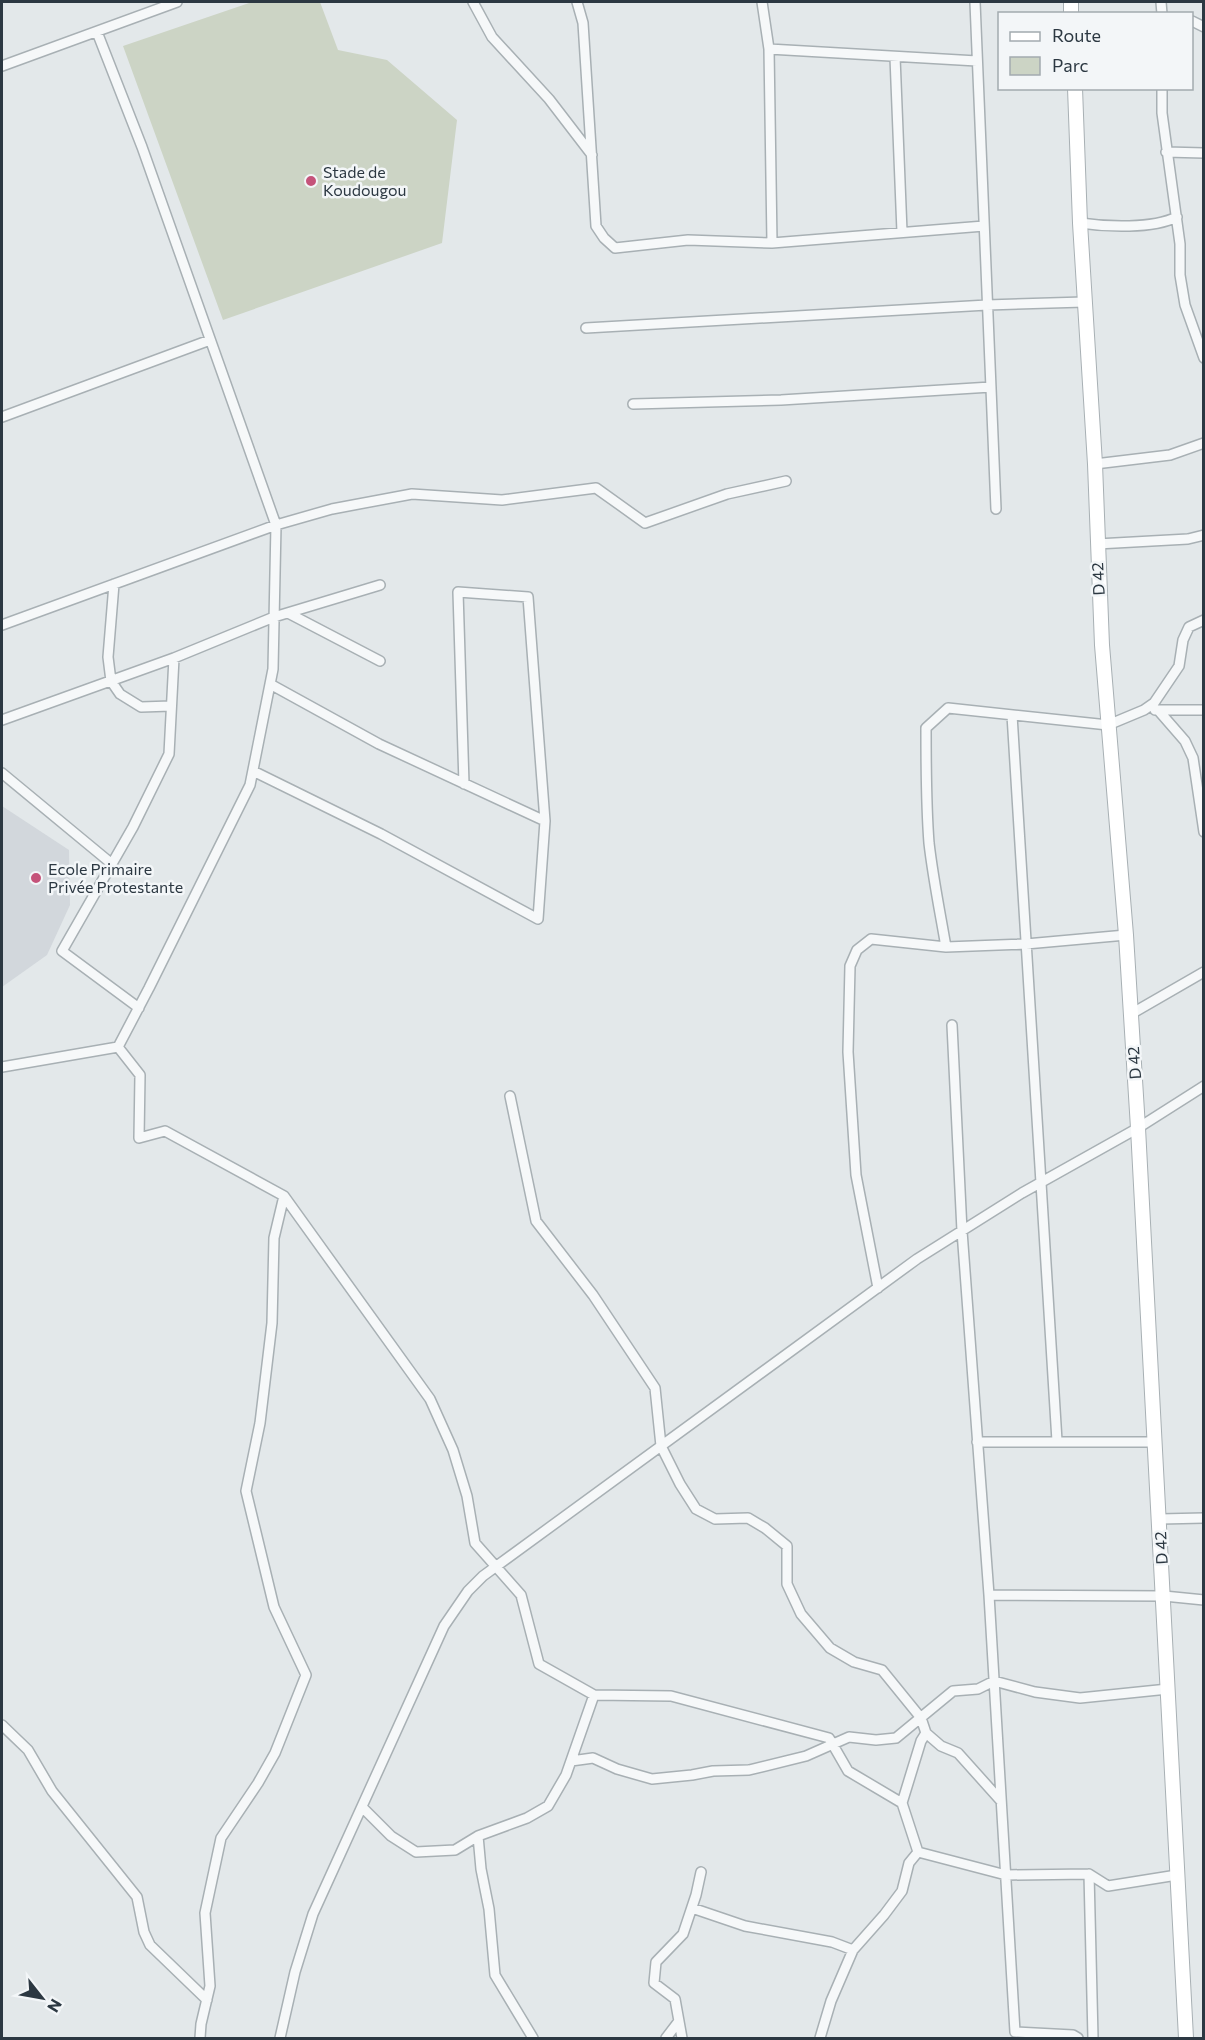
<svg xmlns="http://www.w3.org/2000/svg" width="1205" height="2040" viewBox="0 0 1205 2040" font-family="Commissioner,sans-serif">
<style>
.built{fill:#d2d7dc}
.green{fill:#ccd4c5}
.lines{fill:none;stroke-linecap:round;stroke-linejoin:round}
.street-casing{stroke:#a8b0b4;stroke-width:12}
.secondary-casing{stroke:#a8b0b4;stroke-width:16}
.street{stroke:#f6f8f9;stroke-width:9}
.secondary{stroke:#fff;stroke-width:14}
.poi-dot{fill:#c5537a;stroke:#f3f6f8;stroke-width:2}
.labels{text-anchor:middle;stroke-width:5;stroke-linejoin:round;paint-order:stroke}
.poi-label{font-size:16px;fill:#2c3842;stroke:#f3f6f8;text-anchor:start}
.street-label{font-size:16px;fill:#2c3842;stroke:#f3f6f8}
</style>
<rect width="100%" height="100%" fill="#e3e8ea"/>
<path class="built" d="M2,806l67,44 1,55 -23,50 -45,32z"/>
<path class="green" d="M252,2h68l18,48 49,10 70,60 -15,123 -219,77 -100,-274z"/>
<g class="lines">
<defs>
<path id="street" d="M473,2l19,35 57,62 43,56
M577,2l6,21 13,203 8,12 11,10 73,-8 84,3 212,-17
M762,2l7,47 3,194
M975,2l21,507
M1161,2l1,12
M1192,21l12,6
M769,49l208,12
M895,57l7,175
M2,66l175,-64
M1162,89v24l18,131v31l5,30 19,53
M1166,152l38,1
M1080,223c27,4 72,6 97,-6
M586,328l401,-23 97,-3
M633,404l148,-4 210,-13
M2,417l208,-77
M1095,464l75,-9 34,-12
M1097,544l91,-5 16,-4
M114,584l-6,73 3,24 9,13 21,13 30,-1
M288,613l92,48
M2,625l274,-100 56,-16 80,-15 90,6 94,-12 49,35 82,-29 59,-13
M270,684l109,60 166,77
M1155,710h49
M1158,710l27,31 8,17 11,74
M1012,715l45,726
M2,720l172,-62 100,-41 106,-32
M253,771l128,63 157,85 7,-98 -17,-224 -70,-5 6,192
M2,773l110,91
M946,947c-6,-35 -13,-69 -17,-104 -3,-39 -3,-77 -3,-115l22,-20 160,17 36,-15 10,-7 25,-37 4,-26 6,-13 15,-7
M139,1008l-77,-57 71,-124 36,-73 5,-96
M1131,1014l73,-42
M952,1025l10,206 27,364 26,437 58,3 5,3
M118,1047l22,28 -1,63 26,-7 119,65 146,203 23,51 14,46 8,47 46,52 18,69 55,31 77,1 158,42 19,33 54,32 16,49 88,23 83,-1 19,12 69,-11
M2,1067l116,-20 31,-59 101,-203 23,-116 3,-144 -134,-378 -45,-115
M510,1096l26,125 57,74 62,93 6,58 19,38 16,25 19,10 33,-1 17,10 22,18v38l14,30 29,34 24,14 28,8 39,48 5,15 15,13 17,7 43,48
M878,1288l-22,-113 -8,-123 2,-86 7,-16 14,-11 75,8 80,-3 100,-9
M977,1442h179
M1160,1519l44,-1
M989,1595l175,1 40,4
M2,1725l26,25 24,41 85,106 7,35 6,13 57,55
M571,1761l22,-3 24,11 35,10 40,-4 21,-4 36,-1 57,-14 43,-19 27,3 20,-2 57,-47 25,-2 16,-8 41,11 45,6 88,-9
M902,1803l19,-62 5,-8
M362,1807l29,29 25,16 39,-2 23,-14 49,-18 21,-12 18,-31 28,-80
M478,1836l3,33 8,40 6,66 38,63
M1089,1874l4,164
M692,1908l53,18 87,16 21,8
M200,2038l1,-14 9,-38 -5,-73 16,-75 37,-55 17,-30 31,-78 -32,-68 -28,-116 14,-68 12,-100 2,-85 10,-42
M280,2038l15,-66 18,-58 131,-288 24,-35 15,-15 434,-317 105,-66 116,-65 66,-42
M666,2038l13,-17
M682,2038l-7,-39 -21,-16 2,-21 27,-28 13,-39 5,-23
M820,2038l11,-37 22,-51 31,-35 18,-24 7,-28 9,-11"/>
<path id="secondary" d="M1071,2v12
M1075,88l5,135 15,241 7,181 24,290 12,193 48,910"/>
</defs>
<use href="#street" class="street-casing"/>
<use href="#secondary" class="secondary-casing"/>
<use href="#street" class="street"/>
<use href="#secondary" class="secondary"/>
</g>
<g class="poi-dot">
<circle cx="311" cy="181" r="6"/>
<circle cx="36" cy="878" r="6"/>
</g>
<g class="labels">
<g class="poi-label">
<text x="323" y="178">Stade de<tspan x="323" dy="18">Koudougou</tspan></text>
<text x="48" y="875">Ecole Primaire<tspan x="48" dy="18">Privée Protestante</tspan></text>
</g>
<g class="street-label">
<text transform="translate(1098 579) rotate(-93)" y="6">D 42</text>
<text transform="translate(1134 1063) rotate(-94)" y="6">D 42</text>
<text transform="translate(1161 1548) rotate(-93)" y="6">D 42</text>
</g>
</g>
<rect width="1205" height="2040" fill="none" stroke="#2c3842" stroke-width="6"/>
<rect x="998" y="12" width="195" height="78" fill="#f3f6f8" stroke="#a3aaaf" stroke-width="1.5"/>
<rect x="1010" y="32" width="30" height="9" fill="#ffffff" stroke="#a3aaaf" stroke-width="1.5"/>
<text x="1052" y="42" font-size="18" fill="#2c3842">Route</text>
<rect x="1010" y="57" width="30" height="18" fill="#ccd4c5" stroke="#a3aaaf" stroke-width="1.5"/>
<text x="1052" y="72" font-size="18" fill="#2c3842">Parc</text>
<g transform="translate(42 1998) rotate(121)" stroke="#f3f6f8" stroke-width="4.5" paint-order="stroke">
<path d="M0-4.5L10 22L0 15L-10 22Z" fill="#2c3842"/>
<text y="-9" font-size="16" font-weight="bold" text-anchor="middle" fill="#2c3842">N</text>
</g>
</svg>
